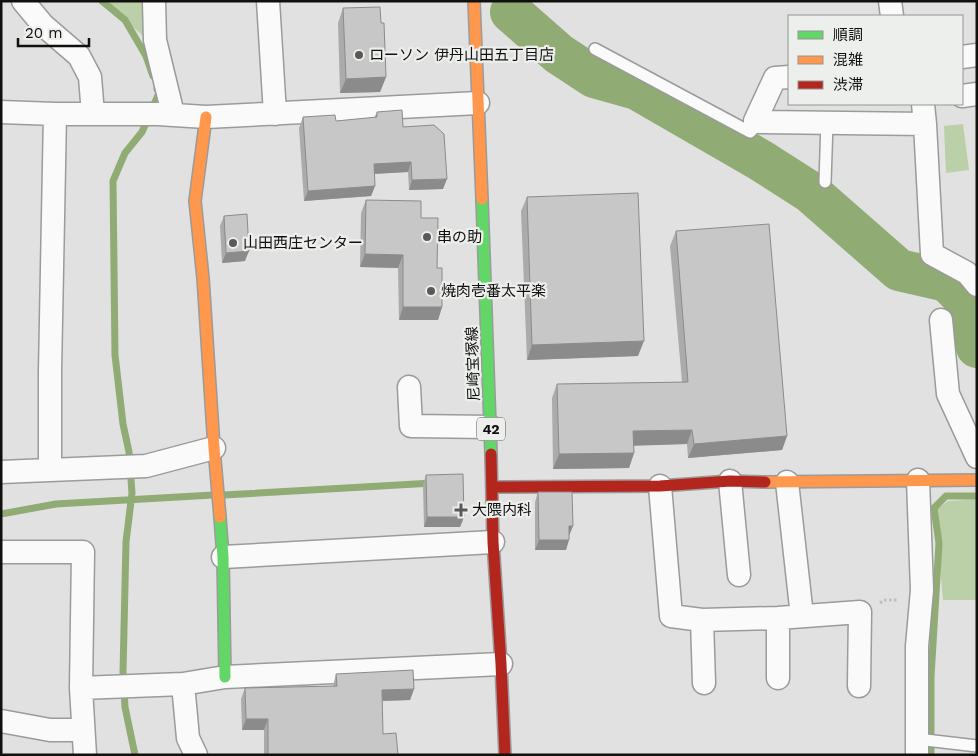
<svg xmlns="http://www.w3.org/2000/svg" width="978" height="756" viewBox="0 0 978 756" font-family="'Work Sans','Noto Sans JP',sans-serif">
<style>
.green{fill:#bbcfa9}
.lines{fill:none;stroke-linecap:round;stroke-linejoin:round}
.stream{stroke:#90ab74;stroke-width:7}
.river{stroke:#90ab74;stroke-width:42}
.lane-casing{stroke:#9a9b9a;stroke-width:14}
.street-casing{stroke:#9a9b9a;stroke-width:25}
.fast-casing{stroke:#9a9b9a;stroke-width:14}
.slow-casing{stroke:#9a9b9a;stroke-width:14}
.jam-casing{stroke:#9a9b9a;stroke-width:14}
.path{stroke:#bfbfbf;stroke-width:3;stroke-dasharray:2.5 2.5;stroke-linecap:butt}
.lane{stroke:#fafafa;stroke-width:11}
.street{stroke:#fafafa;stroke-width:22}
.fast{stroke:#63d668;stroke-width:11}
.slow{stroke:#ff974d;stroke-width:11}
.jam{stroke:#b3261e;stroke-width:11}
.wall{fill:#aaabaa}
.shaded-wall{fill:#8b8b8b}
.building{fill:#c6c7c6;stroke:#8b8b8b}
.poi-dot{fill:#595958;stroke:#edefec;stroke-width:2}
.labels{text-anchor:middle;stroke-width:4.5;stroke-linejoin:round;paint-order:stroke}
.shield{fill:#edefec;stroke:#525351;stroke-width:1}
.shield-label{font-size:14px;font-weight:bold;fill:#10100f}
.poi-label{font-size:15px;fill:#10100f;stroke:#edefec;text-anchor:start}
.street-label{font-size:15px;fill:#10100f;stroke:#edefec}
</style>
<rect width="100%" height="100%" fill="#e0e1e0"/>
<path class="green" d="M104,1h43l1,46 -6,-12z
M963,124l6,46 -23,3 -2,-47z
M977,499v101h-34l-8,-90 13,-9z"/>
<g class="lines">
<path class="stream" d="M102,1l23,19 21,36 7,20
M224,495l209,-12
M1,514l55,-10 157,-9
M135,755l-10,-48 -2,-35 3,-130 6,-49 -3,-41 -6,-28 -8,-69 -2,-174 12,-28 17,-21 17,-39 -2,-4
M931,755v-78l8,-134 -5,-35 12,-12h31"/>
<path class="river" d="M511,12l48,42 35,23 43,12 123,71 50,32 89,78 48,11 15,15 15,51"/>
<defs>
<path id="lane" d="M595,49l155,83 10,-10
M825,182l2,-60
M917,739l60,7"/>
<path id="street" d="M23,1l20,24 36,31 11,21 3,37
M154,1l1,39 18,74
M268,1l7,113
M890,1l2,15
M962,57l15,-2
M789,77l-14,1 -20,43 5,1 165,2
M962,96l15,-2
M923,104l2,20 7,130 35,19 10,12
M1,112l54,2h103l48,3 272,-14
M941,320l7,74 29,63
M409,387l2,39 80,1
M50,470v-98l5,-258
M1,472l145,-6 68,-18
M730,481l9,94
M787,482l15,134
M660,486l11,130 31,4 76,-2 82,-6 -1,74
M1,552h82l-2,136 4,67
M223,557l270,-15
M778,618v60
M702,620l2,63
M183,684l5,54 8,17
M81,688l102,-4 42,-7 276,-13
M1,721l49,9h33
M917,755v-109l5,-56 -4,-110"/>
<path id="fast" d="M482,199l9,255
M220,517l3,40 2,120"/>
<path id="slow" d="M474,1l8,198
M206,117l-11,84 8,77 11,170 6,69
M765,482l212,-2"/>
<path id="jam" d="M491,454l2,88 8,122 4,91
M492,487l168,-1 70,-5 35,1"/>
</defs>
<use href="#lane" class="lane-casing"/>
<use href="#street" class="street-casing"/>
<use href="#fast" class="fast-casing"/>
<use href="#slow" class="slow-casing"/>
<use href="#jam" class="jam-casing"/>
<path class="path" d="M880,603l4,-3h14"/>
<use href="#lane" class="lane"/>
<use href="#street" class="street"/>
<use href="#fast" class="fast"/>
<use href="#slow" class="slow"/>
<use href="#jam" class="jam"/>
</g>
<path class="wall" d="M343,8l38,15 5,54 -6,15 -40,1 -2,-70z
M377,112l26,15 40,62 -34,1 -1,-18 -34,2 1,12 -4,10 -67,5 -5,-73 4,-11 33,4 38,-3z
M527,197l111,159 -111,4 -6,-149z
M366,200l55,18 16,50 5,39 -4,13h-39l-1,-52 -38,-1 1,-54z
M224,216l21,45 -23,2 -2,-37z
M676,231l111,205 -5,14 -94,8 -1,-14 -53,1v8l-5,15 -76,1 -1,-71 5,-14 125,-2 -12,-136z
M426,475l38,42 -4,10h-36l-1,-42z
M538,492l31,44 -3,14h-31v-48z
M336,674l78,15 -4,11 -28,1 1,33 15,21h-134v-25h-22l-1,-31 4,-11 88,-2z"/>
<path class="shaded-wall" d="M386,77l-6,15 -40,1 6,-14z
M411,162l-3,10 -38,2 4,-10z
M447,179l-4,10 -34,1 3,-10z
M375,186l-4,10 -67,5 4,-10z
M249,251l-4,10 -23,2 4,-10z
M365,254l38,1 -5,13 -38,-1z
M403,307h39l-4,13h-39z
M644,341l-6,15 -111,4 5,-15z
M692,430l-5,14 -59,2 5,-15z
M787,436l-5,14 -94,8 6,-14z
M634,453l-5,15 -76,1 6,-15z
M427,517h37l-4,10h-36z
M569,526h4l-4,10z
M539,540h30l-3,10h-31z
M414,689l-4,11 -32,1 4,-11z
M246,719h22l-4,11h-22z"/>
<path class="building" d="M380,7l1,16h3l2,54 -40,2 -3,-71z
M402,110l1,17 31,-2 10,9 3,45 -35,1 -1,-18 -37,2 1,22 -67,5 -5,-74 32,-2 1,6 41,-4v-5z
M638,193l6,148 -112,4 -5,-148z
M366,200l55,1v17h17l-1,50h5v39h-39v-52l-38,-1z
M247,214l2,37 -23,2 -2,-37z
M769,224l18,212 -93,8 -2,-14 -59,1 1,22 -75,1 -2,-70 131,-2 -12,-151z
M463,474l1,43h-37l-1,-42z
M538,492h34l1,34h-4v14h-30z
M413,670l1,19 -32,1 1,44 13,-1 2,22h-130v-36h-22l-1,-31 92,-2 -1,-12z"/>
<g class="poi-dot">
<circle cx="359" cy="55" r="5"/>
<circle cx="427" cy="237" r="5"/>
<circle cx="233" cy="243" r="5"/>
<circle cx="431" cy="291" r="5"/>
<path d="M458.5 502.5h5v5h5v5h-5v5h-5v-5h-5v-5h5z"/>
</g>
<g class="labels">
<rect class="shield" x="477" y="417.5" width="28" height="23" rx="4"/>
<g class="shield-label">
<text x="491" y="434">42</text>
</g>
<g class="poi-label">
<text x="369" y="60">ローソン 伊丹山田五丁目店</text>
<text x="437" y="242">串の助</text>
<text x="243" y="248">山田西庄センター</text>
<text x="441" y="296">焼肉壱番太平楽</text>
<text x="472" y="515">大隈内科</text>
</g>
<g class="street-label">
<text transform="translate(473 364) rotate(-92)" y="5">尼崎宝塚線</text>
</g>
</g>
<rect width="978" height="756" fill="none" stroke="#10100f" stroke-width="5"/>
<rect x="788" y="15" width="175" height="90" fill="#edefec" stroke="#959694"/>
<rect x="798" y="31" width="25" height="8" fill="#63d668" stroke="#959694"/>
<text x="833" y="40" font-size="15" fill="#10100f">順調</text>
<rect x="798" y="56" width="25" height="8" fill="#ff974d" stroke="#959694"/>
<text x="833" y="65" font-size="15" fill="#10100f">混雑</text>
<rect x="798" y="81" width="25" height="8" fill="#b3261e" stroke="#959694"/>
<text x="833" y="90" font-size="15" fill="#10100f">渋滞</text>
<path d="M18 38v8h71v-8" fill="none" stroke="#10100f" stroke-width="2.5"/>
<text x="25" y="38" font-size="15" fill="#10100f" stroke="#edefec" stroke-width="4" paint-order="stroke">20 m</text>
</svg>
